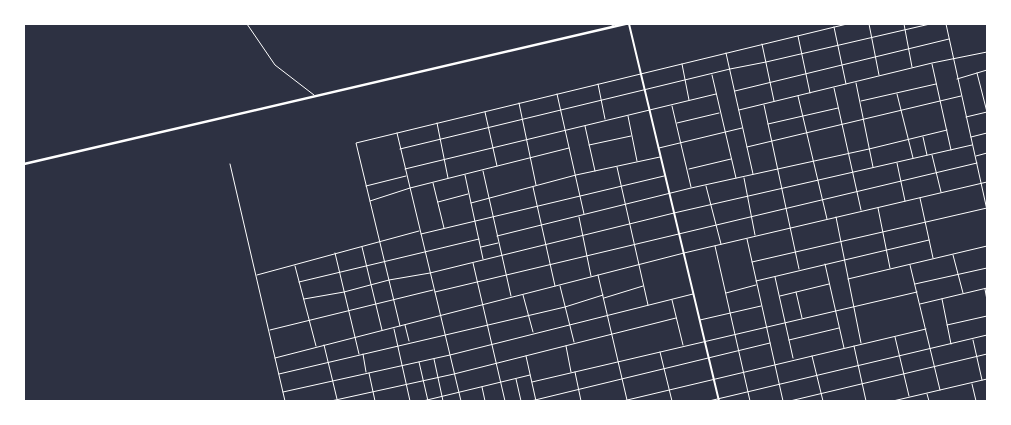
<svg xmlns="http://www.w3.org/2000/svg" width="1011" height="425" viewBox="0 0 1011 425" font-family="Cabin,sans-serif">
<style>
.lines{fill:none;stroke-linecap:round;stroke-linejoin:round}
.minor{stroke:#fff;stroke-width:1}
.tertiary{stroke:#fff;stroke-width:1}
.secondary{stroke:#fff;stroke-width:2}
.trunk{stroke:#fff;stroke-width:2.5}
</style>
<rect width="100%" height="100%" fill="#2d3142"/>
<g class="lines">
<path class="minor" d="M610,24l4,2
M869,24l10,51
M904,24l8,43
M946,24l41,186
M834,27l12,57
M798,36l12,57
M762,44l12,57
M726,53l27,121
M682,64l7,36
M932,64l19,86
M977,73l10,39
M712,75l24,103
M957,79l30,-9
M856,83l17,84
M598,84l7,35
M834,88l27,122
M735,91l214,-52
M557,94l27,120
M897,94l16,64
M798,96l29,123
M861,101l75,-17
M519,103l17,82
M764,105l35,164
M672,106l19,81
M739,110l193,-47 55,-11
M485,112l12,54
M628,116l9,45
M966,117l21,-5
M437,123l11,55
M677,123l42,-10
M768,124l70,-16
M585,126l10,45
M397,133l64,268
M923,137l4,18
M971,137l16,-4
M589,145l42,-9
M747,147l214,-51
M659,148l83,-20
M400,149l330,-80 36,-7 164,-38
M932,155l9,37
M976,156l11,-3
M897,163l8,38
M230,164l55,237
M617,167l31,138
M405,169l311,-75
M689,169l42,-10
M483,171l28,125
M465,175l18,84
M744,178l11,57
M433,183l11,45
M366,186l40,-10
M706,186l15,58
M533,187l22,99
M920,198l13,60
M370,201l40,-13 159,-40
M438,202l30,-8
M471,203l105,-28 84,-18
M878,208l12,60
M579,217l12,59
M836,217l25,126
M421,234l243,-58
M497,236l194,-48 178,-39 78,-19
M747,239l36,162
M715,246l35,155
M362,247l20,83
M481,247l17,-4
M335,253l24,101
M953,255l10,38
M752,262l235,-54
M473,263l32,138
M825,264l19,84
M910,265l30,125
M295,266l21,80
M257,275l162,-44
M598,275l29,125
M775,277l18,81
M848,279l139,-33
M756,281l173,-41
M299,282l180,-43
M915,284l72,-16
M560,286l14,56
M985,289l2,11
M435,292l542,-129
M796,292l6,26
M726,293l30,-8
M523,295l10,37
M780,296l49,-12
M604,298l39,-12
M304,299l40,-7 45,-12 41,-7 244,-60 298,-68
M942,299l9,45
M672,300l11,45
M920,304l67,-16
M700,320l61,-14
M405,325l4,16
M947,325l40,-9
M400,326l-44,-183 491,-119
M394,329l16,72
M270,330l163,-40
M895,337l14,59
M789,340l50,-12
M973,340l9,40
M324,345l13,54
M566,346l5,26
M854,346l12,55
M660,352l12,49
M363,354l3,18
M526,356l10,45
M812,356l11,45
M434,359l9,42
M419,362l9,39
M575,372l6,29
M369,373l6,28
M279,374l286,-67 38,-12
M516,379l5,22
M532,382l385,-90
M972,384l4,17
M482,387l3,14
M283,392l167,-37 243,-61
M927,394l2,7
M331,401l123,-27 222,-56
M423,401l107,-26
M531,401l239,-58
M623,401l303,-72
M709,401l278,-66
M790,401l197,-47"/>
<path class="tertiary" d="M247,24l28,41 39,30
M275,358l409,-105 303,-71
M893,401l94,-22"/>
<path class="secondary" d="M629,24l90,377"/>
<path class="trunk" d="M24,164l601,-140"/>
</g>
<rect width="1011" height="425" fill="none" stroke="#ffffff" stroke-width="50"/>
</svg>
